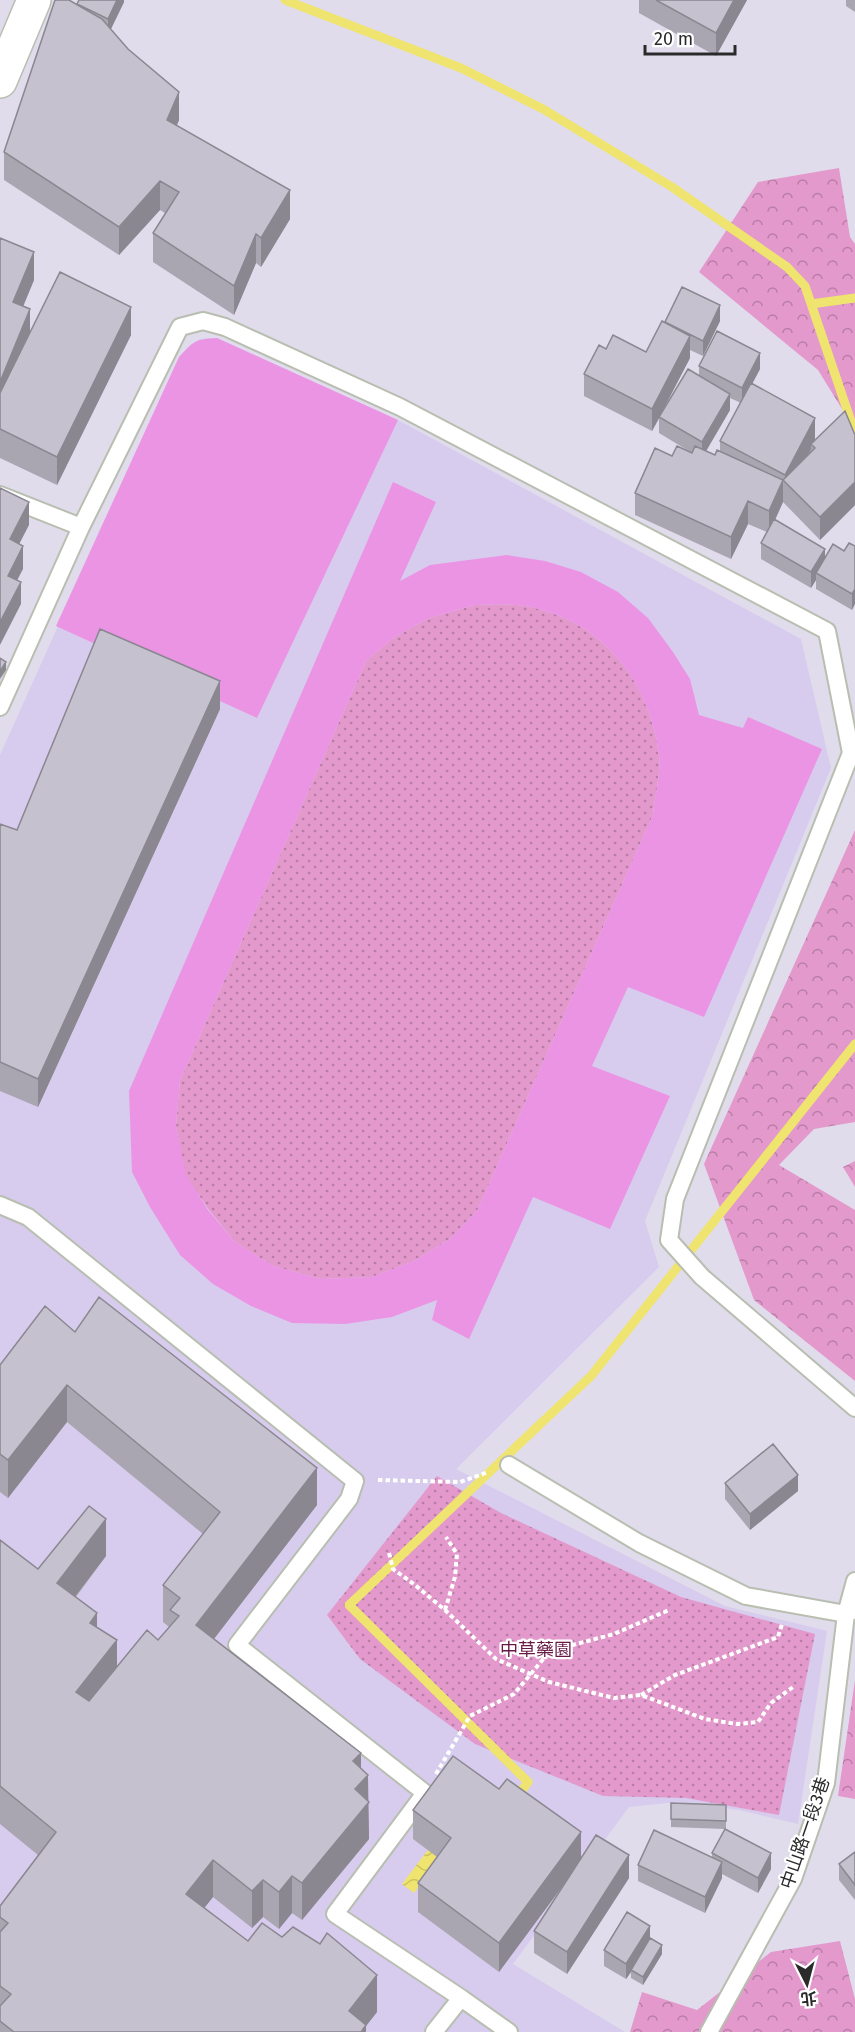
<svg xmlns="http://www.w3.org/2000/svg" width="855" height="2032" viewBox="0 0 855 2032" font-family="'Fira Sans','Noto Sans TC',sans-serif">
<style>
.education{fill:#d7ccee}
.grass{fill:url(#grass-dots)}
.forest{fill:url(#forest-crowns)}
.pitch{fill:#eb94e4;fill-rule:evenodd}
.water{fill:url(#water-waves)}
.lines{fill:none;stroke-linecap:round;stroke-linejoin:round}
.stream{stroke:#efe46f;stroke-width:9}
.lane-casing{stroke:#b8beb0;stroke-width:20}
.secondary-casing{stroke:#b8beb0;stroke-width:36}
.path{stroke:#fff;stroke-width:4;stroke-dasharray:4.5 3;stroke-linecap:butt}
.lane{stroke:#fff;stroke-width:16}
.secondary{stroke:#fff;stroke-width:33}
.wall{fill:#a9a6b1;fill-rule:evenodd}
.shaded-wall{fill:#8a8790}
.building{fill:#c5c1ce;stroke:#8a8790;stroke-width:1.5}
.labels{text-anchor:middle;stroke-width:4.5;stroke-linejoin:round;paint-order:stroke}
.park-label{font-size:18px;fill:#681a46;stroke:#fff}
.street-label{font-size:18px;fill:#2a2a2a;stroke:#fff}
</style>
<defs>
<pattern id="grass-dots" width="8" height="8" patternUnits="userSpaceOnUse" patternTransform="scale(1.5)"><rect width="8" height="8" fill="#e399cc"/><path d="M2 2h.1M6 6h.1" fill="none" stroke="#b87da6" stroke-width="1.8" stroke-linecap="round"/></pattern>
<pattern id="forest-crowns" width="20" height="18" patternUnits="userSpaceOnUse" patternTransform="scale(1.5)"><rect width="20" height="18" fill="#e399cc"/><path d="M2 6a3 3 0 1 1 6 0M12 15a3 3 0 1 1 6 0" fill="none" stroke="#b87da6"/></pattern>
<pattern id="water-waves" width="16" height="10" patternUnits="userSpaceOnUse" patternTransform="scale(1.5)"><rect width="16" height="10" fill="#efe46f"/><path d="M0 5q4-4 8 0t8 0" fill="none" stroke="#cdc460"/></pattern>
</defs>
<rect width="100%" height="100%" fill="#e0dcec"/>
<path class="education" d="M217,338l181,82 403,219 30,129 -186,453 14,46 -203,202 269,137 102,25 -29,193 -59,-14 -62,-8 -48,5 -116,157 112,68h-625v-1277l179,-398 11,-12 10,-6z"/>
<path class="grass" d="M475,605c16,0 34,-2 50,1 76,13 125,74 134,149 2,19 -4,41 -6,60l-176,396 -27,28 -36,22 -42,16 -51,2 -48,-13 -38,-24 -26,-32 -24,-35 -9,-49 4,-46 186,-419 27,-23 36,-20z
M437,1476l64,37 180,84 134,37 -36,181 -93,-17 -83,-2 -128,-52 -115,-85 -33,-44z"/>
<path class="forest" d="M839,168l11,69 5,7v186l-37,-60 -119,-98 59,-90z
M855,830v292l-41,7 -35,36 76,45v171l-101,-81 -50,-136z
M855,1161v26l-12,-20z
M855,1680v119l-17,-3z
M840,1941l15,58v33h-225l12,-40 55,18 74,-58z"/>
<path class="pitch" d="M217,338l181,82 -141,298 -201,-92 123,-269c15,-16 16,-18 38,-19z
M393,482l43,20 -36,79 30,-16 77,-10 38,6 36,11 37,20 30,26 25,34 17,27 9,36 44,13 5,-11 74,32 -118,268 -76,-30 -36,79 78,30 -60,133 -77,-32 -64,142 -37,-19 5,-20 -45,17 -47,7 -53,-1 -41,-17 -38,-22 -33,-29 -30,-48 -18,-35 -3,-81zM475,605c16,0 34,-2 50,1 76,13 125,74 134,149 2,19 -4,41 -6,60l-176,396 -27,28 -36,22 -42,16 -51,2 -48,-13 -38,-24 -27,-32 -22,-35 -10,-49 4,-46 186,-419 27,-23 36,-20z"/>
<path class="water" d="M434,1842l24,18 -36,22 -8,11 -12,-9z"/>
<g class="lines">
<path class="stream" d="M285,0l176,68 82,41 129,78 115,80 18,19 50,147
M811,304l44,-6
M516,1798l12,-16 -179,-177 242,-229 264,-332"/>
<defs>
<path id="lane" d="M0,495l81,32
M0,707l81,-180 99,-200 23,-6 22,6 175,80 427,224 24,122 -176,446 -6,41 33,37 153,131
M0,1205l28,12 327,264 -6,18 -112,146 188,148 -90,121 126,84
M509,1465l130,78 107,53 100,18 8,-4
M434,2032l27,-34 48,34
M709,2032l84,-153 33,-96 20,-169 9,-33"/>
<path id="secondary" d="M0,81l34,-81"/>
</defs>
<use href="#lane" class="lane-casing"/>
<use href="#secondary" class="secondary-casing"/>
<path class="path" d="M378,1480l82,2 28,-10
M389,1553l4,16 22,16 30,25 51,49 53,23 65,16 27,-3 64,24 32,5 21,-2 13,-19 22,-16
M445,1610l10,-33 2,-23 -11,-17
M641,1695l34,-20 103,-38 4,-13
M436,1774l34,-58 44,-22 36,-43 64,-17 55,-24"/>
<use href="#lane" class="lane"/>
<use href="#secondary" class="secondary"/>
</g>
<path class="wall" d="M124,0v2l-13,27 68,91 -2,5 113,94 -29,48 -5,-4 -22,52 -81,-53v-29l12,-20 -5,-3 -41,45 -115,-75v-28l73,-148z
M639,0h108l-31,56 -77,-43z
M846,0h9v12l-9,-6z
M0,238l34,42 -11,26 7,26 101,3 -74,150 -57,-27z
M720,321l-17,35 -13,-6v8l-26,50 35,-32v-10l61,3 -8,15 63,56 40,-5v70l-35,35 -37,-38v-5v5l-8,18 50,38 30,-12 -3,64 -36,-21v-9l-5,8 -50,-29v-16l6,-11 -19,-8 -17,35 -96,-44v-22l37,-37 20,-3 -33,-20v-14l-7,12 -68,-35v-22l22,-25 40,3 19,-29zM730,398l11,5 -21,38v10l-5,4 -9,-4 24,-41z
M220,709l-182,398 -38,-16v-267l17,6z
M75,1332l242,173 -103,134 147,130 7,32 1,38 -67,81 -10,-7 -13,16 -16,-12 -11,11 -39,-31 -9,11 44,33 129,71 -11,14v6h-366v-126l38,-51 -38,-31v-284l38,29 68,-13 -30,41 21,30 20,40 41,-27 11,-13 -6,-5v-37l40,-51 -136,-112 -59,76 -8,-6v-127z
M725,1483l73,8 -48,39 -25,-31z
M671,1803l55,2v24l45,40 -13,24 -36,-19v4l-17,35 -67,-32v-16l74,-8v-4l13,-24 -54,-2z
M413,1810l168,48 48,20 -62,96 -33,-21v-22l31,-48 -66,89 -81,-60v-29l19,-26 -24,-18z
M855,1852v48l-16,-20v-16z
M650,1938l12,16 -19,31 -12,-7v-6l-5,7 -22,-13v-16z"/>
<path class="shaded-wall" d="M117,0h7v2l-16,33v-16z
M734,0h13l-31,56v-23z
M179,92v28l-12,28v-28z
M160,181v29l-41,45v-28z
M290,190v29l-29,48v-29z
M256,234v29l-22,52v-29z
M34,252v28l-21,51v-29z
M720,305v16l-17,35v-15z
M131,307v28l-74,150v-28z
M30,309v28l-30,73v-28z
M690,336v22l-38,73v-22z
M760,353v16l-18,34v-15z
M730,394v16l-28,48v-16z
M815,418v22l-4,4v5l-21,38 -5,-6v-6z
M783,480v22l-14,31v-22z
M855,482v23l-35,35v-23z
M748,501v23l-17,35v-22z
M29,502v23l-19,37v-23z
M23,546v23l-15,29v-22z
M825,549v16l-9,8v7l-5,8v-16z
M855,576v28l-3,6v-16z
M21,582v22l-21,41v-23z
M6,662v8l-6,9v-8z
M220,681v28l-182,398v-28z
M67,1385v37l-59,76v-38z
M317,1468v37l-121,157v-37z
M798,1475v16l-48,39v-16z
M106,1519v37l-49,64v-37z
M97,1613v37l-7,-27z
M117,1640v37l-41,53v-38z
M361,1753v29l7,-7 1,64 -67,81v-37l51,-122z
M581,1832v29l-82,111v-29z
M771,1853v16l-13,24v-15z
M629,1855v23l-62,96v-22z
M213,1860v37l-27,34v-37z
M722,1862v16l-17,35v-16z
M292,1876v37l-13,16v-37z
M263,1880v37l-11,11v-37z
M650,1926v15l-19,29v2l-5,7v-15z
M662,1945v9l-19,31v-8z
M377,1975v37l-11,14v6h-17v-21z"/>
<path class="building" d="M55,0h14l33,19 26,30 51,43 -12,28 123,70 -29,48 -5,-4 -22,52 -81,-53 26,-41 -19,-11 -41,46 -115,-75z
M79,0h38l-9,19 -31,-15z
M656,0h78l-18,33z
M0,238l34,14 -21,50 17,7 -30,73z
M60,272l71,35 -74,150 -57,-28v-36z
M682,287l38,18 -17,36 -38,-19z
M662,321l28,15 -38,73 -68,-35 15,-29 7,4 7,-14 33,17z
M717,331l43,22 -18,35 -43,-22z
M688,369l42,25 -28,48 -43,-25z
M751,383l64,35 -30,57 -65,-34z
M845,411l10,24v47l-35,35 -37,-37 32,-32 -4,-4z
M677,446l15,7 3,-7 20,9 2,-5 66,30 -14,31 -21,-10 -17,36 -96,-44 20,-45 17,8z
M0,488l29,14 -19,37 13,7 -15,30 13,6 -21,40z
M774,519l51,30 -14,23 -50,-29z
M849,543l6,3v43l-3,5 -36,-21 17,-29 11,7z
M100,629l120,52 -182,398 -38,-17v-238l17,6z
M0,658l6,4 -6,9z
M99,1297l218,171 -121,157 165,128 -8,8 15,14 -13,14 14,13 -67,81 -10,-7 -13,16 -16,-12 -11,11 -39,-31 -27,34 62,47 14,-18 20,14 11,-10 27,17 7,-11 50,42 -28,36 17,14 -5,7h-347l-14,-11v-15l11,-12 -11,-8v-54l8,-9 -8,-6v-11l56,-74 -56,-46v-246l38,29 51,-63 17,13 -49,64 40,30 -7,10 27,17 -41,52 13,9 58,-71 11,10 21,-24 -9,-6 10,-12 -17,-13 57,-73 -153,-127 -59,75 -8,-6v-89l45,-59 30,26z
M773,1444l25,31 -48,39 -25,-31z
M453,1756l46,33 8,-10 74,53 -82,111 -81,-60 33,-45 -38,-28z
M671,1803l55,2v16l-55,-2z
M725,1829l46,24 -13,25 -46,-25z
M654,1830l68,32 -17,35 -67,-32z
M596,1835l33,20 -62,97 -33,-21z
M855,1852v33l-16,-21z
M627,1912l23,14 -24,38 -22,-14z
M650,1938l12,7 -19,32 -12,-7z"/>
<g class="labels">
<g class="park-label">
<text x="536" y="1656">中草藥園</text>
</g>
<g class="street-label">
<text transform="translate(805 1833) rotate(-71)" y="6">中山路一段3巷</text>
</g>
</g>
<g transform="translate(807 1984) rotate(174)" stroke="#ffffff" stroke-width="4.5" paint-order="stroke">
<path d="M0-4.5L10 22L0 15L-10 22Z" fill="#2a2a2a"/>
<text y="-9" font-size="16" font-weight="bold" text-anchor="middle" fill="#2a2a2a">北</text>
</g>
<path d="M645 45v9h90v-9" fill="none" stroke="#2a2a2a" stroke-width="3"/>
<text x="654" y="45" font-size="18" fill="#2a2a2a" stroke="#ffffff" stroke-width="4.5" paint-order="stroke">20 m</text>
</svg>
